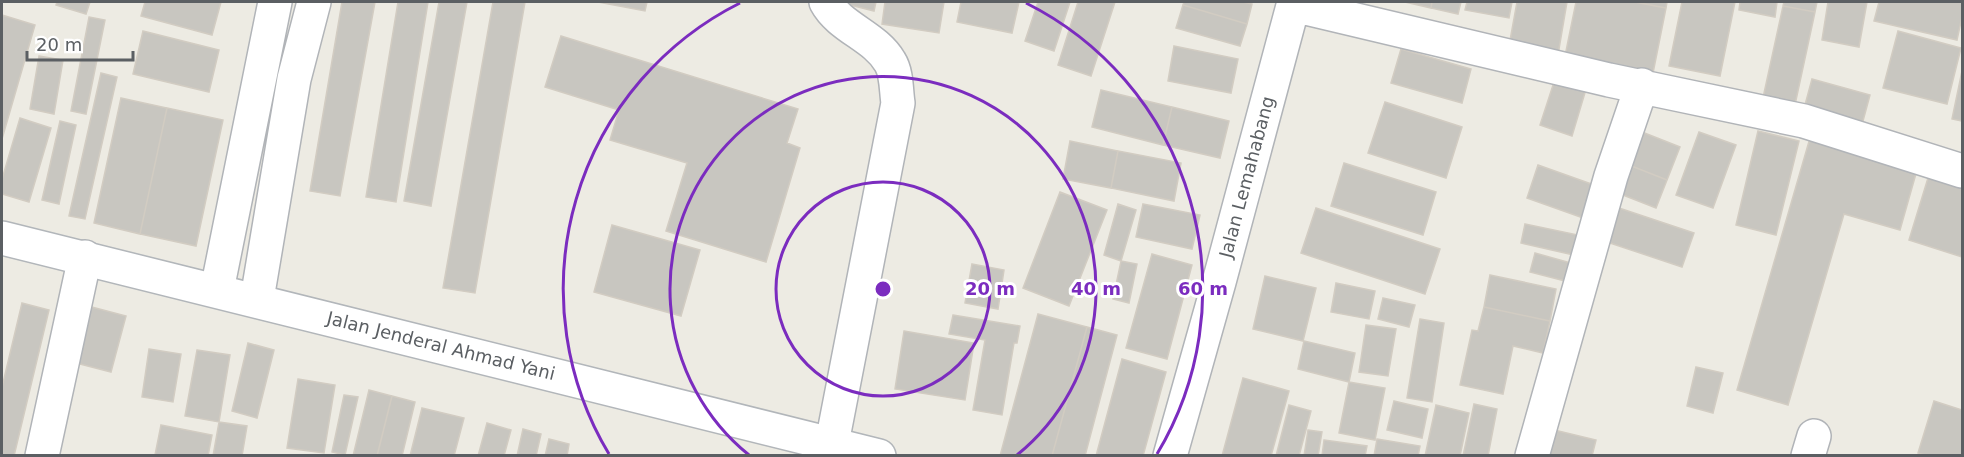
<svg xmlns="http://www.w3.org/2000/svg" width="1964" height="457" viewBox="0 0 1964 457" font-family="'DejaVu Sans',sans-serif">
<style>
.building{fill:#c8c6c0;stroke:#d2ccc2;stroke-width:1.5}
.lines{fill:none;stroke-linecap:round;stroke-linejoin:round}
.street-casing{stroke:#b1b4b8;stroke-width:36}
.secondary-casing{stroke:#b2b6ba;stroke-width:36}
.street{stroke:#fff;stroke-width:33}
.secondary{stroke:#fff;stroke-width:33}
.ring{fill:none;stroke:#7b2cbf;stroke-width:3}
.labels{text-anchor:middle;stroke-width:6;stroke-linejoin:round;paint-order:stroke}
.street-label{font-size:18px;fill:#5b5f63;stroke:#fff}
.centre{fill:#7b2cbf;stroke:#fff;stroke-width:3}
.ring-label{font-size:18px;text-anchor:middle;font-weight:bold;fill:#7b2cbf;stroke:#fff;stroke-width:6;stroke-linejoin:round;paint-order:stroke}
</style>
<rect width="100%" height="100%" fill="#edebe3"/>
<path class="building" d="M57,2h33l-4,12 -30,-9z
M145,2h76l-9,33 -71,-19z
M342,2h33l-35,194 -30,-5z
M398,2h30l-32,200 -30,-5z
M439,2h28l-36,204 -27,-5z
M493,2h32l-50,291 -32,-5z
M598,2h49l-2,9z
M846,2h30l-2,9 -28,-7z
M885,2h59l-5,31 -57,-9z
M961,2h58l-7,31 -55,-11z
M1038,2h32l-16,49 -29,-10z
M1078,2h37l-24,74 -33,-11z
M1184,2h59l9,2 -5,20 -64,-19z
M1405,2h27l-1,6z
M1432,2h29l-3,12 -27,-6z
M1467,2h45l-3,16 -44,-8z
M1517,2h50l-9,53 -49,-9z
M1576,2h59l31,6 -14,70 -88,-17z
M1635,2h32l-1,6z
M1682,2h53l-15,74 -51,-10z
M1740,2h37l-2,15 -36,-7z
M1784,2h33l-2,10 -32,-6z
M1828,2h39l-8,45 -37,-7z
M1879,2h83v15l-5,23 -83,-19z
M1183,5l64,19 -7,22 -64,-18z
M1783,6l32,6 -22,102 -32,-7z
M2,15l33,10 -33,114z
M89,17l16,3 -19,94 -15,-3z
M143,31l76,19 -10,42 -76,-18z
M1898,31l63,17 -14,56 -64,-16z
M561,36l237,73 -11,34 13,5 -34,114 -100,-31 21,-68 -77,-23 9,-30 -74,-23z
M1174,46l64,13 -7,34 -63,-12z
M1401,49l70,20 -9,34 -71,-20z
M39,56l24,4 -9,54 -24,-5z
M1962,71v50l-10,-2z
M101,73l16,4 -32,142 -16,-3z
M1556,76l31,10 -15,50 -32,-11z
M1812,79l58,16 -10,37 -58,-16z
M1101,90l71,17 -9,38 -71,-18z
M121,98l46,10 -27,126 -46,-11z
M1385,102l77,25 -16,51 -78,-25z
M1172,107l57,14 -9,37 -57,-13z
M167,108l56,12 -27,126 -56,-12z
M20,118l31,10 -22,74 -27,-8v-15z
M60,121l16,4 -17,79 -17,-4z
M1758,131l41,10 -23,94 -40,-10z
M1642,132l38,15 -13,33 -38,-15z
M1699,132l37,13 -23,63 -37,-13z
M1810,138l109,25 -19,67 -56,-16 -56,191 -51,-15z
M1070,141l48,10 -7,37 -48,-9z
M1118,151l63,12 -7,38 -63,-13z
M1344,163l92,29 -13,43 -92,-29z
M1538,165l59,21 -11,33 -59,-21z
M1629,165l38,15 -11,28 -38,-15z
M1928,178l34,11v68l-53,-17z
M1060,192l47,18 -38,96 -46,-18z
M1118,204l18,6 -15,51 -17,-6z
M1143,204l57,11 -8,34 -56,-12z
M1610,205l84,28 -12,34 -84,-28z
M1316,208l124,41 -15,45 -124,-41z
M1525,224l53,11 -4,20 -53,-12z
M612,225l88,25 -19,66 -87,-24z
M1535,253l43,12 -5,18 -43,-11z
M1152,254l40,11 -25,94 -41,-11z
M1121,261l16,3 -8,39 -16,-4z
M972,264l32,6 -6,39 -33,-6z
M1490,275l66,14 -6,32 -66,-14z
M1265,276l51,12 -13,53 -50,-12z
M1336,283l39,8 -6,28 -38,-7z
M1383,298l32,7 -6,22 -31,-8z
M22,303l27,7 -35,146h-12v-69z
M88,306l38,10 -15,56 -39,-10z
M1484,307l66,14 -7,32 -30,-7 -10,48 -43,-9 12,-55 6,1z
M1038,314l49,13 -35,129h-52z
M953,315l67,11 -3,17h-3l-12,72 -29,-5 12,-70 -36,-6z
M1420,319l24,4 -12,79 -25,-4z
M1366,325l30,4 -8,47 -29,-4z
M1087,327l30,8 -32,121h-33z
M904,331l70,12 -9,57 -70,-11z
M1304,341l51,12 -6,29 -51,-13z
M248,343l26,7 -17,68 -25,-7z
M149,349l32,5 -8,48 -31,-5z
M197,350l33,5 -11,67 -34,-6z
M1122,359l44,13 -23,84h-47z
M1696,367l27,6 -10,40 -26,-7z
M1243,378l46,13 -18,65h-49z
M298,379l37,6 -11,68 -37,-5z
M1349,382l36,6 -10,52 -36,-7z
M369,390l23,6 -15,60h-24z
M344,395l14,2 -13,58 -13,-3z
M392,396l23,6 -13,54h-25z
M1394,401l34,8 -6,29 -35,-8z
M1934,401l28,9v46h-34l-10,-3z
M1474,404l23,5 -9,47h-25z
M1289,405l22,6 -12,45h-23z
M1436,405l33,8 -9,43h-35z
M422,408l42,10 -10,38h-44z
M219,422l28,4 -5,30h-29z
M487,423l24,7 -7,26h-26z
M161,425l51,10 -4,21 -53,-1z
M1546,428l50,12 -4,16h-52z
M523,429l18,5 -5,22h-19z
M1308,430l14,2 -4,24h-14z
M549,439l20,5 -2,12h-22z
M1377,439l43,7 -2,10h-44z
M1324,440l43,6 -2,10h-43z"/>
<g class="lines">
<defs>
<path id="street" d="M826,2c14,26 49,34 64,60 7,11 6,29 8,41l-66,340
M1293,5l316,75 195,41 158,50
M217,290l58,-288
M257,299l37,-220 20,-77
M42,456l43,-199
M1170,456l49,-174 75,-280
M1532,456l79,-280 31,-91
M1808,456l6,-20"/>
<path id="secondary" d="M2,238l877,218"/>
</defs>
<use href="#street" class="street-casing"/>
<use href="#secondary" class="secondary-casing"/>
<use href="#street" class="street"/>
<use href="#secondary" class="secondary"/>
</g>
<g class="ring">
<circle cx="883" cy="289" r="107"/>
<path d="M749 455A213 213 0 1 1 1017 455"/>
<path d="M609 454A320 320 0 0 1 740 3M1026 3A320 320 0 0 1 1157 454"/>
</g>
<g class="labels">
<g class="street-label">
<text transform="translate(1247 177) rotate(-75)" y="6">Jalan Lemahabang</text>
<text transform="translate(441 346) rotate(14)" y="6">Jalan Jenderal Ahmad Yani</text>
</g>
</g>
<circle cx="883" cy="289" r="9" class="centre"/>
<g class="ring-label">
<text x="990" y="295">20 m</text>
<text x="1096" y="295">40 m</text>
<text x="1203" y="295">60 m</text>
</g>
<rect width="1964" height="457" fill="none" stroke="#5b5f63" stroke-width="6"/>
<path d="M27 51v9h106v-9" fill="none" stroke="#5b5f63" stroke-width="3"/>
<text x="36" y="51" font-size="18" fill="#5b5f63" stroke="#ffffff" stroke-width="4.5" paint-order="stroke">20 m</text>
</svg>
